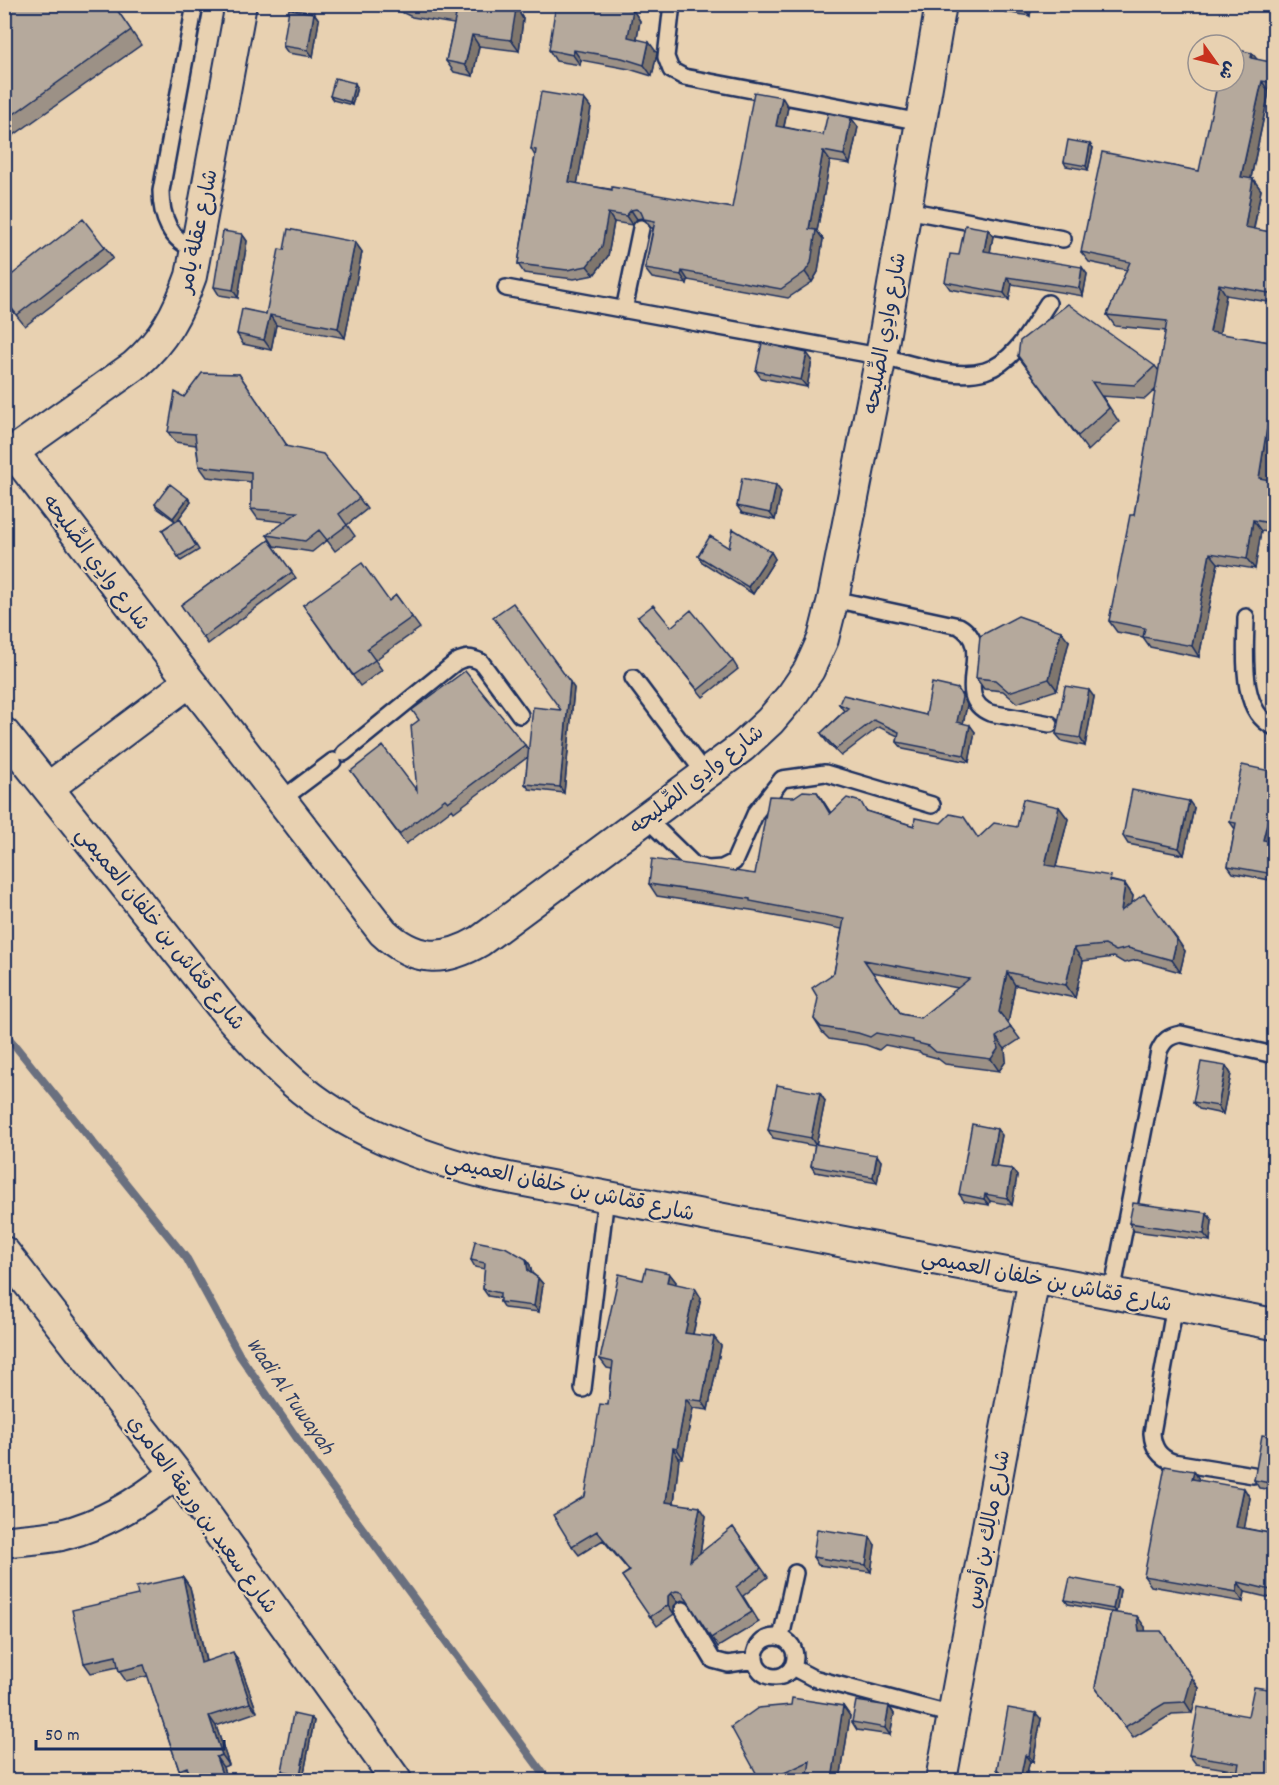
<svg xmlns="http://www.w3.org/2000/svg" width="1279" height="1785" viewBox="0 0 1279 1785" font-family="Dekko,'Playpen Sans Arabic',sans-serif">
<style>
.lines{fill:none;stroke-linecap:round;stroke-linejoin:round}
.stream{stroke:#6b6f7f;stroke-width:8}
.service-casing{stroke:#1b2f5e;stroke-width:20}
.minor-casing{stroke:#1b2f5e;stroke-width:34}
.service{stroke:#e8d1b1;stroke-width:15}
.minor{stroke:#e8d1b1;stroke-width:30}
.wall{fill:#9c9186;stroke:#1b2f5e;stroke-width:1.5;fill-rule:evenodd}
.shaded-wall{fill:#7f766d;stroke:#1b2f5e;stroke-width:1.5}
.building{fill:#b5a99c;stroke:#1b2f5e;stroke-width:1.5;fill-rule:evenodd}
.labels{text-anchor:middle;stroke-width:4.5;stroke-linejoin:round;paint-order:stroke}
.street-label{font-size:21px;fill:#1b2f5e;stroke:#e8d1b1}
.water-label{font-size:22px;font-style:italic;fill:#2f3f66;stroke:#e8d1b1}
</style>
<rect width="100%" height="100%" fill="#e8d1b1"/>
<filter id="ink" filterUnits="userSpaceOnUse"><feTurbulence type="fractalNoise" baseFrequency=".0167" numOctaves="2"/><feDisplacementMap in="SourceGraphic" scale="12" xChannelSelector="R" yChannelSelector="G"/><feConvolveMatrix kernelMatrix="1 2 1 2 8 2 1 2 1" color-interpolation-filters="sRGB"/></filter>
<g filter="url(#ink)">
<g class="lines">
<path class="stream" d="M4,1032l183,227 53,97 72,104 236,320"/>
<defs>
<path id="service" d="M195,4l-34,187c0,25 9,51 35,58
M672,4l-6,53 5,13 13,7 237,45
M906,210l157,29
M506,288c122,22 245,45 367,67 34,6 78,26 112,16 30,-9 47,-44 63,-68
M624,310l17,-82
M833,599l126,27c38,22 -10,70 31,87l60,11
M1246,617c0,33 -8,94 28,110
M633,678l72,96
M344,753l112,-91c10,-5 15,-5 25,0l39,53
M281,800l52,-39
M646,818l48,47 14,4 14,-1 12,-6 22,-50 26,-33 43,-6 107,32
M1112,1293l47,-242c5,-11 10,-15 22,-17l93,21
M1175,1305l-23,128c1,15 7,24 21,29l80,13
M583,1389l23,-192
M683,1610l30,50 15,4 27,-4
M755 1657a20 20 0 1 1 40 0a20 20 0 1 1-40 0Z
M781,1638l14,-65
M792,1667l21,11 140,37"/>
<path id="minor" d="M241,4l-50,272c-13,37 -27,64 -57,90l-121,86 370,480c32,30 61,30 97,9l262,-194 28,-26 22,-26 17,-25 14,-31 10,-40 48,-243 60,-352
M4,733l221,278c22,25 43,48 67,70 57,50 128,76 201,94l781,149
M48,788l141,-106
M4,1252l172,221 220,307
M4,1542c19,-3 38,-3 57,-7 42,-10 82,-35 115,-62
M941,1780l93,-502"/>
</defs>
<use href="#service" class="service-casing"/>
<use href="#minor" class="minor-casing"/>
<use href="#service" class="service"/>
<use href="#minor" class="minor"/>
</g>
<path class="wall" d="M4,4h109l28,41 -137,97z
M394,4h128l-2,10 3,5 -4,32 -40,-5 -6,30 -19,-4 -8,-11 8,-37 -42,-7 -13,-6z
M1001,4h31l-2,12 -25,-4z
M633,10l7,11 -3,18 20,14 -5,23 -23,-7 -48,-9 -1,5 -24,-4 -7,-11z
M314,13l5,7 -6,37 -25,-4 -5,-7z
M1257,60l18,3v30l-6,-1 -18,86 2,1 8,11 -7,39 21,4v70l-49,-8 -7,39 56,9v95l-7,41 7,2v52l-14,-2 -6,38 -37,-6 -19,94 -49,-10 -7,-10 -26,-5 -8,-11 25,-106 22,-126 -11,10 -43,-3 17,26 -31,29 -70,-95 137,10 4,5 7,-40 -51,-5 -8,-11 20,-45 -38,-8 -8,-10 118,-81z
M357,87l-5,18 -19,-5 -3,-4z
M584,99l7,9 -14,76 155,24 56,-101 -4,20 39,8 28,-17 7,9 -8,37 -20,-3 -13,70 6,8 -5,33 -6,10 -24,16 -100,-18 -1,4 -35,-6 -7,-9 8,-41h-2l-6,-8 -3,-2 -5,1 -5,6 -18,-3 -6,34 -14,19 -20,4 -50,-6 -6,-9 17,-108 -4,-7z
M1093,148l-5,22 -22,-4 -2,-4z
M242,234l5,7 -9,57 -19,-3 -5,-8z
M993,236l-3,16 97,22 -4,22 -71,-12 -3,16 -59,-11 -5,-7 14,-27z
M355,242l7,10 -17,86 -69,-13 -5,25 -28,-6 -6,-10 29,-20 18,-64z
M105,247l8,11 -88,68 -21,-26v-19z
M812,360l-5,27 -46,-9 -5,-7z
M239,374l49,73 71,51 8,11 -20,16 8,11 -20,15 -8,-11 -15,12 -38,-6 -7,-11 18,-13 -27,-3 -7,-10v-27l-44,-5 -8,-11 -3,-21 -21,-3 -7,-10 16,-35z
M781,492l-6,28 -33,-7 -5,-7z
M188,498l3,4 -14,18 3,-1 19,31 -18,11 -19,-31 13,-9 -18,-13 -2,-4z
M269,540l27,38 -88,66 -27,-39z
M729,548l42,4 4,7 -22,35 -51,-32 -4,-6z
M396,595l24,33 -45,32 7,10 -22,16 -57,-81 86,-4z
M638,617l33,10 62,34 5,8 -35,28z
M1069,641l-12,49 -40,13 -14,-12 -19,-2 -8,-11z
M574,688l-10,105 -35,-4 -4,-5 3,-27 -74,55 -2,-3 -46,35 -55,-73 66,20 108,-46 4,5 32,-40z
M963,696l4,9 -4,18 12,9 -6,30 -66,-13 -6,-7 1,-6 -19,-9 -38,29 -15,-15 -5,-8 23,-22 -5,-7 87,11z
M1094,697l-9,49 -23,-5 -6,-7z
M1275,772v47l-5,22 5,1v39l-42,-8 -5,-7 7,-37 -5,-7z
M817,792l14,21 36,-2 47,15 65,12 38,-11 42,-20 9,12 -12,48 69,17 8,12 -1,6 53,49 -5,21 -43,-12 -13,3 -10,-6 -31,4 -8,37 -60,-13 -7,38 12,16 -15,10 1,12 -7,10 -54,-7 -8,-6 -15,-4 -2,-2 -35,-7 -6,5 -13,-5 -37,-6 -7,-7 -8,-13 20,-46 8,-44 -84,-16 -1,-2 -100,-15 -8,-12 106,-10 39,-77zM872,972l86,16 -38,30 -19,-4z
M1194,808l-10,47 -56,-11 -5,-8z
M1226,1066l5,8 -8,40 -24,-5 -6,-7z
M825,1101l-9,43 65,17 -4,22 -62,-11 -4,-6 4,-20 -42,-8 -5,-8z
M1002,1135l-6,32 21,9 -5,29 -22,-4 -1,4 -25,-4 -5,-7z
M1207,1213l5,8 -2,20 -76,-10 -5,-8z
M526,1259l4,6 2,8 6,5 5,6 -4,28 -35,-4 -4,-6v-4l-12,-2 -5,-7 2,-20 -10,-2 -4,-7z
M669,1273l7,9 -1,2 26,14 -8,36 28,12 -13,64 -15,-2 -10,50h-4l-5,45 32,13 -6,38 33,-27 35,50 -25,19 16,26 -41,25 -30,-45 -6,-2 -4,2 -4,4v8l-17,12 -35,-50 7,-5 -26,-31 -24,15 -7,-9 36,-141 4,-36 -5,-1 -7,-9 43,-79z
M1275,1437v53l-16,-2 -5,-8z
M1194,1471l5,9 51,18 -6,30 30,6h1v65l-30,-7 -2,10 -92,-16 -7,-10z
M875,1545l-4,27 -53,-7 -5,-8z
M183,1577l7,10 16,74 33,1 18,50 -41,14 13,39 -43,14 -7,-9 -31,-94 -22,5 -7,-10 -1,-4 -27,6 -7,-10 54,-68z
M1120,1590l-4,23 29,14v4l54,57 -7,25 -20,1 -39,24 -38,-51 16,-75 -43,-8 -3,-4z
M843,1706l7,10 -10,64h-33l1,-5 -12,5h-36z
M889,1706l5,8 -4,21 -33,-5 -5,-8z
M1248,1716l-10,55 -42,-7 -7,-9z
M311,1718l3,3 -11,57 -19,-3 -2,-4z
M1041,1719l-8,43 -3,-1 -5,19h-18l-6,-4 -4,-7z"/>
<path class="shaded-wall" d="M512,4h10l-2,10 3,5 -4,32 -8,-11z
M624,4h10l-1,6 7,11 -5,27 -7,-11 -4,-29z
M1026,4h6l-2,12 -5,-7z
M314,13l5,7 -6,37 -5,-7z
M472,35l7,11 -6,30 -8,-11z
M649,42l8,11 -5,23 -8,-11z
M574,50l7,10 -1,5 -7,-10z
M1252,53l8,10 -9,-5z
M1262,81l7,11 -20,95 -8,-10z
M355,83l2,4 -5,18 -2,-3z
M782,97l6,10 -6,28 -6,-9z
M584,99l7,9 -15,83 -7,-9z
M851,118l7,9 -8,37 -6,-9z
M1090,144l3,4 -5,22 -2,-4z
M823,151l7,10 -13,70 6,8 -5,33 -6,10 -7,-10 4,-43z
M1253,179l8,11 -9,48 -7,-11z
M631,210l6,9 -5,6 -6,-9z
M608,213l6,9 -6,34 -14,19 -7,-9z
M988,229l5,7 -4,22 -5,-7z
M242,234l5,7 -9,57 -5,-8z
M355,242l7,10 -17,86 -7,-10z
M1082,267l5,7 -4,22 -4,-8z
M682,271l6,9 -1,4 -6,-9z
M1007,277l5,7 -3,16 -5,-7z
M1219,284l7,11 -8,48 -8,-11z
M270,315l6,10 -5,25 -7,-10z
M807,353l5,7 -5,27 -6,-7z
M1270,409l5,7v22l-9,51 -7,-11z
M776,485l5,7 -6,28 -5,-7z
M188,498l3,4 -15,20 -3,-4z
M1253,520l8,11 -6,38 -8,-10z
M771,552l4,7 -22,35 -5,-7z
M1210,553l8,10 -19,94 -7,-11z
M1061,631l8,10 -12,49 -8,-11z
M570,682l4,6 -10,105 -4,-6z
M958,689l5,7 4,9 -5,24 -5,-7z
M1089,690l5,7 -9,49 -5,-8z
M970,725l5,7 -6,30 -5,-7z
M1275,789v30l-7,28 -5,-7z
M817,792l8,12 13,22 -8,-12z
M1189,801l5,7 -10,47 -5,-7z
M1059,807l9,12 -15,58 -8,-12z
M1125,884l8,12 -4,27 -8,-12z
M1177,939l8,12 -5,21 -8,-12z
M1074,948l9,13 -8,37 -9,-13z
M1007,972l8,13 -7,39 -9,-12z
M996,1037l9,12 1,12 -7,10 -8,-12z
M1226,1066l5,8 -8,40 -5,-8z
M820,1093l5,8 -9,45 -5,-8z
M997,1129l5,6 -7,37 -5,-6z
M877,1155l4,6 -4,22 -4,-6z
M1012,1169l5,7 -5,29 -5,-7z
M985,1194l5,7 -1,4 -5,-6z
M1207,1213l5,8 -2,20 -6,-7z
M526,1259l4,6 2,12 -4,-6z
M669,1273l7,9 -3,9 -6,-9z
M538,1278l5,6 -4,28 -5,-6z
M695,1288l6,10 -10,44 -6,-9z
M714,1337l7,9 -13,64 -6,-9z
M686,1399l7,9 -10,50 -6,-9z
M673,1448l6,10 -6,53 -7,-9z
M1194,1471l6,10 -8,-2z
M1244,1488l6,10 -7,38 -7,-9z
M700,1507l6,9 -9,55 -7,-10z
M870,1537l5,8 -4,27 -5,-7z
M183,1577l7,10 18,85 -7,-9z
M1238,1582l7,10 -2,10 -6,-10z
M1117,1587l3,3 -4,23 -3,-4z
M671,1593l7,9 -4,4v8l-6,-9v-9z
M1137,1616l8,11 2,15 -8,-11z
M1161,1631l38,57 -7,25 -7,-11z
M233,1652l6,10 18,50 -7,-9z
M843,1706l7,10 -10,64h-8z
M889,1706l5,8 -4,21 -5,-7z
M1036,1713l5,6 -8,43 -4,-6z
M209,1716l7,10 13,39 -7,-10z
M311,1718l3,3 -11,57 -3,-3z
M1025,1755l5,6 -5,19h-5z
M216,1757l7,10 4,13h-3z"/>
<path class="building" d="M4,4h109l18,26 -127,91z
M401,4h111l-1,4 5,1 -5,31 -39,-5 -7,30 -19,-4 10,-46 -51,-9z
M556,4h68v4l9,2 -5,27 21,5 -5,23 -22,-7 -48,-8 -1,5 -24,-5z
M1001,4h25l-1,5z
M289,9l25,4 -6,37 -25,-4z
M1234,49l18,4 -1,5 24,5v20l-13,-2 -21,96 12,2 -8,48 30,6v61l-56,-10 -9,48 65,11v67l-5,-1 -11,69 16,3v43l-22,-4 -6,39 -37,-6 -18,93 -49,-9 2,-9 -36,-7 21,-106h4l33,-194 -60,-6 23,-53 -49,-10 21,-100 97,19 19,-90h16z
M335,78l20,5 -5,19 -20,-6z
M541,92l43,7 -15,83 43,8v-3l120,21 22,-116 28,5 -6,29 47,9 5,-22 23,5 -7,37 -21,-4 -14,78 7,1 -5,33 -6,9 -24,17 -99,-18 -1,4 -36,-6 10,-48 -11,-2 -3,-7 -5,-3 -5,1 -5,6 -18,-3 -6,34 -15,19 -20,4 -49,-6 18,-114 -5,-1z
M1068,140l22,4 -4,22 -22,-4z
M83,219l22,28 -88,68 -13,-16v-18z
M965,225l23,4 -4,22 98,16 -3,21 -72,-11 -3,16 -59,-11 5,-28 9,1z
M288,229l67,13 -17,86 -68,-13 -6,25 -27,-6 5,-25 24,5 13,-65 5,1z
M223,231l19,3 -9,56 -19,-3z
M1068,304l87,62 -20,19 -43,-3 17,26 -31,28 -60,-80 2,-15z
M762,343l45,10 -6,27 -45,-9z
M202,373l37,1 47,70 -1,2 38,8 36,44 -20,16 8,11 -20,15 -8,-10 -14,11 -38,-6 31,-23 -47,-3v-37l-52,-6 -4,-32 -27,-2 7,-40 9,5z
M742,478l34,7 -6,28 -33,-7z
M170,484l18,14 -15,20 -18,-14z
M180,519l16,27 -18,11 -16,-27z
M733,529l38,23 -23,35 -50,-31 12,-20 19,12z
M269,540l23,32 -89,66 -22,-33z
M362,563l27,38 7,-6 16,22 -45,32 8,11 -22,15 -50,-70z
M513,603l57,79 -10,105 -35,-3 8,-77 28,3 -68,-93z
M653,605l18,22 20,-17 42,51 -35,29 -60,-73z
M1018,616l43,15 -12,48 -40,13 -14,-12 -19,-2 4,-42z
M465,671l60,74 -77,57 -3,-3 -46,35 -48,-63 32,-25 34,45 -6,-65 8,-6 -7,-10z
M932,683l26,6 4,8 -5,25 13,3 -6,30 -67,-13 2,-10 -25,-12 -38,29 -15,-16 27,-25 -9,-4 4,-9 83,20z
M1065,686l24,4 -9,48 -24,-4z
M1242,765l33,7v17l-12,51 12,2v24l-2,8 -45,-8 8,-43 -6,-1z
M1132,790l57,11 -10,47 -56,-12z
M803,791l14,1 13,22 17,-16 14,4 5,9 48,15 1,-8 26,5 9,-9 14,3 14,21 16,-15 23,4 6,-28 36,8 -14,58 66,11 -1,5 15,3 -4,27 23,-17 33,45 -5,21 -44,-12 -12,3 -11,-6 -31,3 -8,37 -59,-13 -8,40 12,15 -15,10 2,12 -7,10 -55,-7 -7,-6 -16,-4v-2l-37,-7 -6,4 -12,-4 -37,-6 -7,-8 4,-21 -6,-10 22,-15 10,-54 -94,-18v-2l-101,-15 3,-25 103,15 14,-78 25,1zM864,960l105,19 -49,39 -19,-4z
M1201,1062l25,4 -8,40 -25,-4z
M777,1085l43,8 -9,45 -43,-8z
M972,1124l25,5 -7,37 22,3 -5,29 -22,-4 -1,5 -25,-5z
M815,1144l62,11 -4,22 -62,-11z
M1133,1203l74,10 -3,21 -75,-11z
M475,1241l30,6 21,12 2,12 10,7 -4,28 -34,-4v-9l-17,-4 2,-26 -14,-3z
M646,1268l23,5 -2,9 28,6 -10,45 29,4 -12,64 -16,-2 -9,50 -4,-1 -7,54 34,5 -10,54 43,-34 28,41 -25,19 16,25 -41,26 -29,-46 -6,-1 -5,2 -3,3v9l-18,12 -28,-41 8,-5 -33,-40 -25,15 -19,-31 32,-19 15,-92 8,1 5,-43 -13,-3 19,-85 24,6z
M1262,1435l13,2v47l-21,-4z
M1165,1466l29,5 -2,8 52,9 -8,39 38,7h1v57l-37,-9 -1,10 -93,-16z
M817,1529l53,8 -4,28 -53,-8z
M183,1577l18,86 32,-11 17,51 -41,13 13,39 -6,2 8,23h-32l-5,-13 -8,3 -35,-105 -25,6 -3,-15 -32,7 -12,-53 66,-15 -2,-8z
M1070,1578l47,9 -4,22 -48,-9z
M1111,1612l26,4 2,15h22l31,46 -7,25 -20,1 -40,24 -30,-40z
M1254,1687l21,3v90h-39l3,-17 -50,-8 9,-48 50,9z
M792,1698l51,8 -11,74h-25l3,-19 -41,19h-9l-29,-53 27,-19 33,-3z
M856,1701l33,5 -4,22 -33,-6z
M1008,1708l28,5 -7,43 -4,-1 -5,25h-10l-13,-11z
M293,1714l18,4 -11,57 -18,-4z"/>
</g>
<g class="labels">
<g class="street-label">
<text transform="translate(197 231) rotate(-78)" y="7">شارع عقلة يامر</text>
<text transform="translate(884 333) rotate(-80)" y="7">شارع وادِي الصِّليحه</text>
<text transform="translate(97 562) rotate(53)" y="7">شارع وادِي الصِّليحه</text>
<text transform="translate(696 779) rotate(-38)" y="7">شارع وادِي الصِّليحه</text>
<text transform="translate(161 928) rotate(51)" y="7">شارع قمّاش بن خلفان العميمي</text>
<text transform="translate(570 1187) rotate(12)" y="7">شارع قمّاش بن خلفان العميمي</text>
<text transform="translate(1047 1280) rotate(11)" y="7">شارع قمّاش بن خلفان العميمي</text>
<text transform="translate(203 1514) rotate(54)" y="7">شارع سعيد بن وريقة العامري</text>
<text transform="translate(987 1529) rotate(-79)" y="7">شارع مالِك بن أوس</text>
</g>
<g class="water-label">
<text transform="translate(292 1395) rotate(55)" y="8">Wadi Al Tuwayah</text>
</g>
</g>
<rect width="1279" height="1785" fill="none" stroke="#e8d1b1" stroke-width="24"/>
<rect x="12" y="12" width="1255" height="1761" fill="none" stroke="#1b2f5e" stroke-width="2" filter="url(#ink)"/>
<g transform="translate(1216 63) rotate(124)"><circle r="28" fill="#e8d1b1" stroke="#969090" stroke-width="1.5"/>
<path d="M0-4.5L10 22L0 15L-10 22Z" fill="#c8321e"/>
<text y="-9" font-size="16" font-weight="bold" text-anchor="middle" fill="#1b2f5e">ش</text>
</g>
<path d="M36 1740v9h188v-9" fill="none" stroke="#1b2f5e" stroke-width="3"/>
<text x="45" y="1740" font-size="18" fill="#1b2f5e" stroke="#e8d1b1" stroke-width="4.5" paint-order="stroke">50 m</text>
</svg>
